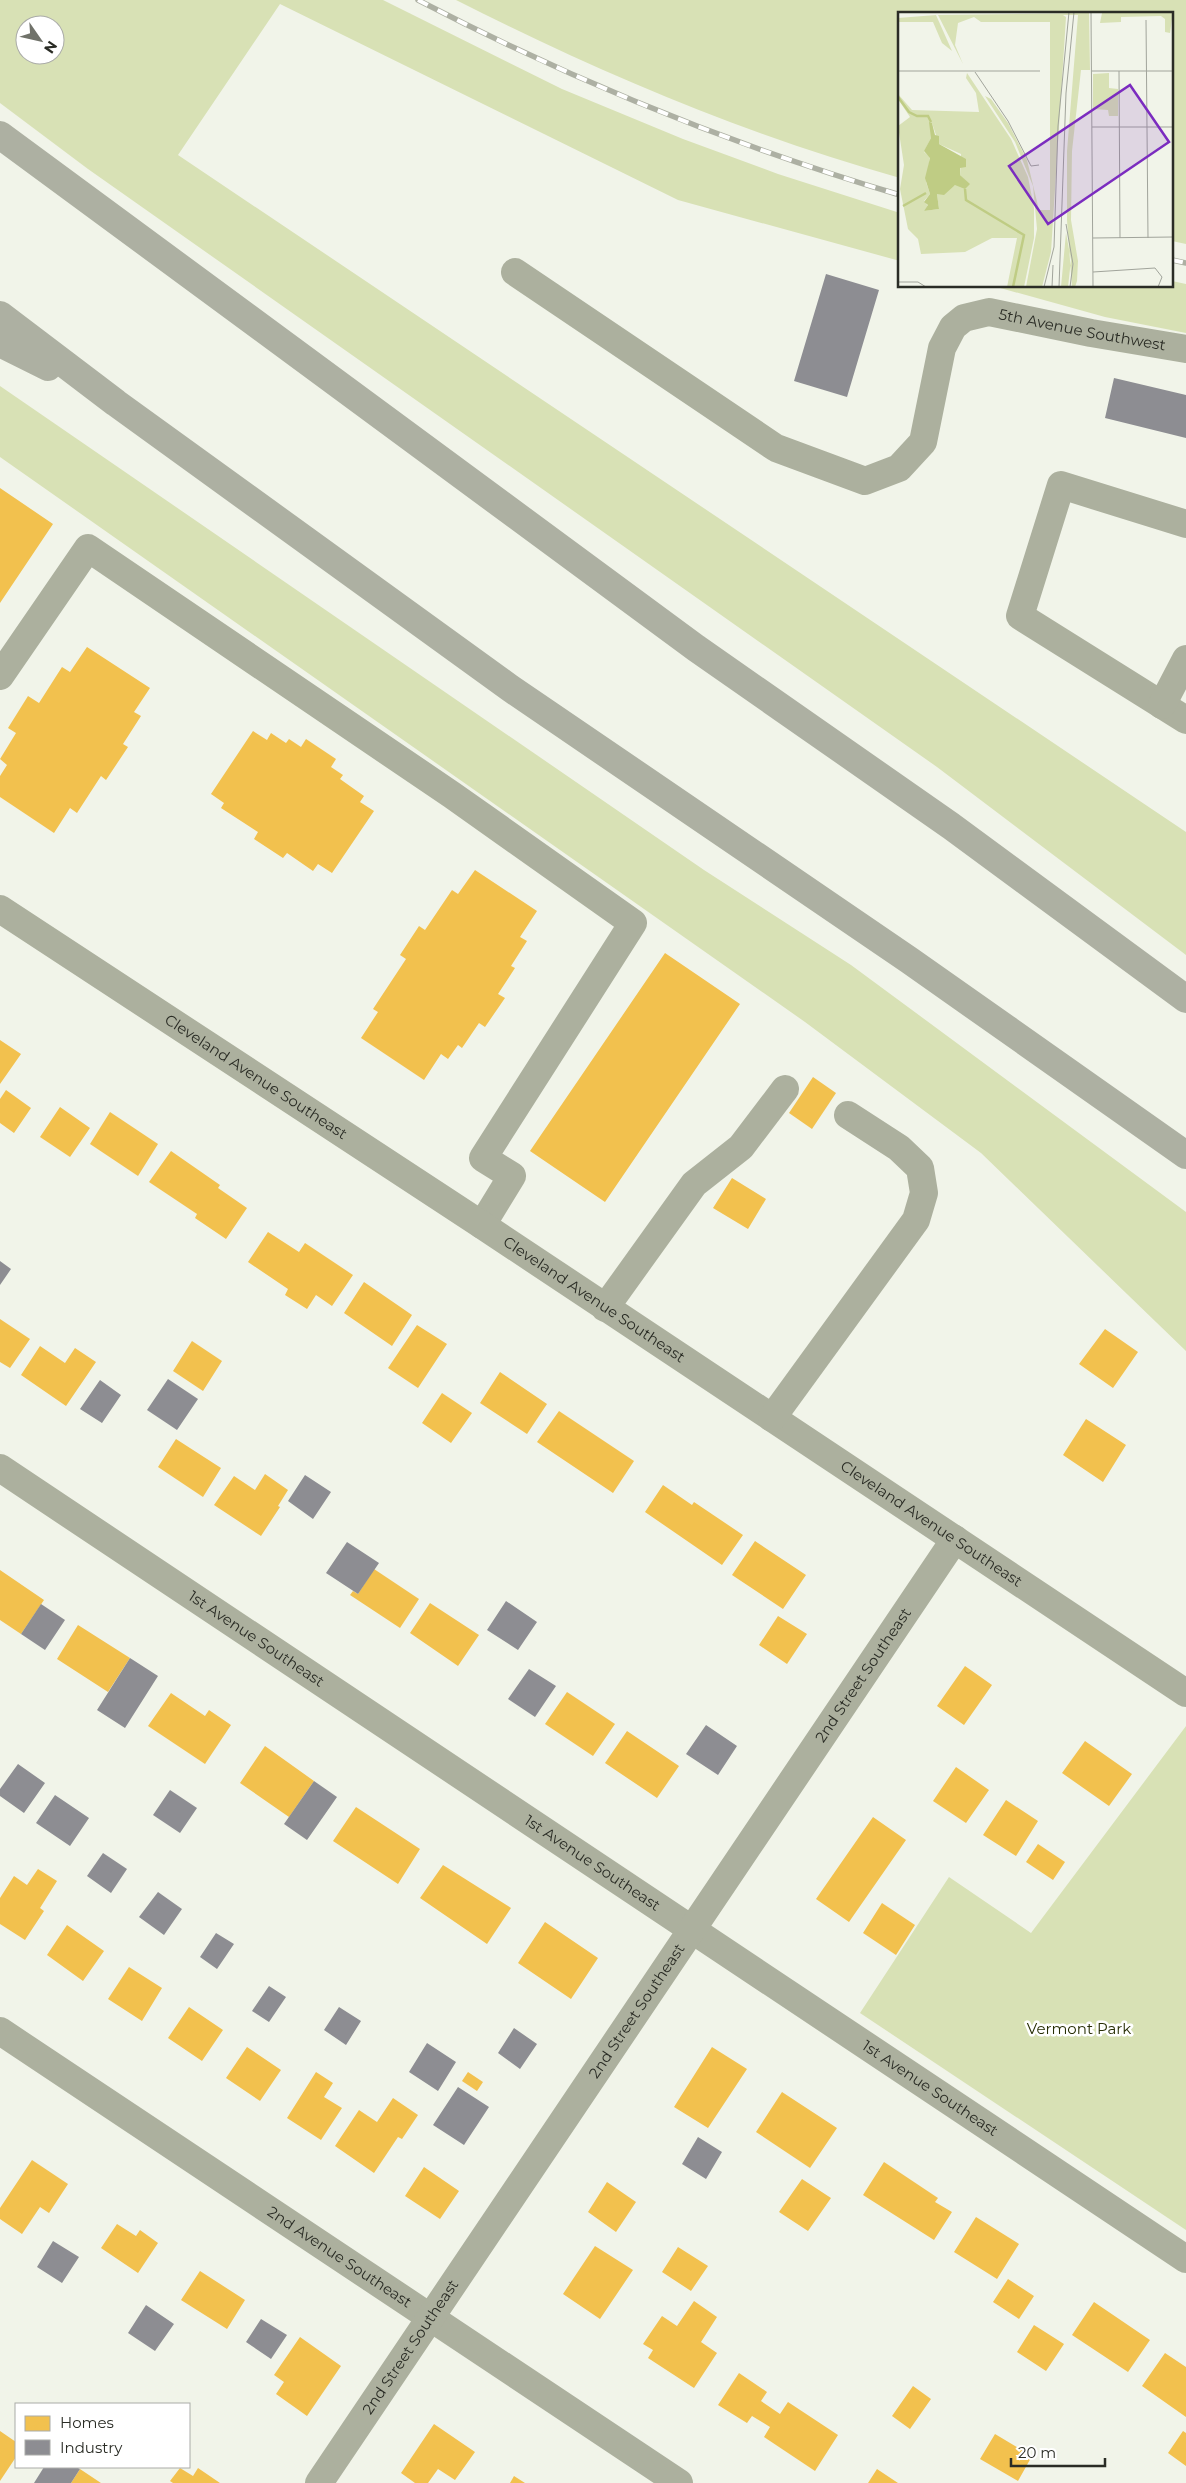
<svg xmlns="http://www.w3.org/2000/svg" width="1186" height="2483" viewBox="0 0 1186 2483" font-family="Montserrat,sans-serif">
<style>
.green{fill:#d8e1b5;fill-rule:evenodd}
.homes{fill:#f2c14e}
.industry{fill:#8d8d92}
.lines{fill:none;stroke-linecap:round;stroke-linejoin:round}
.minor{stroke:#acb09e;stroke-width:28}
.highway{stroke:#adb0a2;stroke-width:28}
.rail-casing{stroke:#adb0a3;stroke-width:5.5}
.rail{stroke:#fff;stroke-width:4;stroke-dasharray:11;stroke-linecap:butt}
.labels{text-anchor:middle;stroke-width:5;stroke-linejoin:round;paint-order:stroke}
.street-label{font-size:15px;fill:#2a2c25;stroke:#fff}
.park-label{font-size:15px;fill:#272e04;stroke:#fff}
.inset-river{fill:none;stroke:#bfcc84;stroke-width:2.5}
.inset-road{fill:none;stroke:#a1a49b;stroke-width:1}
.view{fill:#7b2cbf;fill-opacity:0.15;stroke:#7b2cbf;stroke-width:2.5}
.inset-edge{fill:none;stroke:#2a2c25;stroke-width:2.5}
</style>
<rect width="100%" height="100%" fill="#f1f4e9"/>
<path class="green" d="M0,0h383l179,89 121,50 95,35 122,39v48l-222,-61 -398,-196 -102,151 1008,677v123l-249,-188 -849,-598 -88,-66zM25,25h30v30h-30z
M456,0h730v244l-14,-3v-227h-272v164c-154,-43 -302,-106 -444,-178z
M1172,281l14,3v49l-81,-16 -112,-31h179z
M0,386l704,484 147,95 335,247v139l-205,-198 -176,-131 -805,-565z
M1186,1726v504l-326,-217 89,-136 82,56z"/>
<path class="homes" d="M0,488l53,36 -53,79z
M87,647l63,41 -16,24 7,4 -18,28 5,3 -22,33 -5,-4 -24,37 -7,-5 -16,25 -54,-36v-21l7,-11 -7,-6 16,-26 -8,-5 20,-32 11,7 23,-36 8,5z
M253,731l14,9 4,-7 15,10 3,-4 12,8 5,-8 30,20 -5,8 12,8 -3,4 24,17 -4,6 14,9 -42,62 -14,-9 -5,7 -26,-18 -4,5 -29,-19 4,-7 -37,-24 3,-5 -13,-9z
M475,870l62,41 -17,26 7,4 -16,25 4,2 -17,26 7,4 -20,29 -6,-4 -17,25 -4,-3 -10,14 -7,-5 -17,26 -63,-42 17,-26 -5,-3 33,-50 -6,-4 19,-29 6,4 27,-40 6,4z
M665,953l75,51 -135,198 -75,-51z
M0,1040l21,14 -21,30z
M813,1077l23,16 -24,36 -23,-16z
M6,1090l25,18 -17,25 -14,-10v-24z
M60,1107l30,21 -20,29 -30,-20z
M110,1112l48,32 -20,32 -48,-32z
M171,1151l49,34 -2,3 29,20 -21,31 -31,-21 2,-4 -48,-32z
M732,1178l34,21 -18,30 -35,-21z
M268,1232l31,20 6,-9 48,32 -21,31 -16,-11 -9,14 -22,-14 3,-6 -40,-27z
M364,1282l48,33 -20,31 -48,-33z
M0,1319l30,20 -20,29 -10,-6z
M417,1325l30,19 -29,44 -30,-20z
M1105,1329l33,23 -25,36 -34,-24z
M192,1341l30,20 -19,30 -30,-20z
M40,1346l25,17 10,-15 21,14 -30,44 -45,-31z
M500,1372l47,32 -20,30 -47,-31z
M442,1393l30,20 -21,30 -29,-20z
M559,1411l75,50 -21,32 -76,-51z
M1086,1419l40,26 -23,37 -40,-27z
M176,1439l45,29 -18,29 -45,-30z
M265,1474l23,16 -10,16 2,1 -19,29 -47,-31 20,-29 21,14z
M663,1485l29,20 2,-3 49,33 -21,30 -77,-53z
M755,1541l51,34 -23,34 -51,-34z
M374,1569l45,30 -19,29 -50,-33 3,-4 5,3z
M0,1570l44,30 -23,34 -21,-14z
M430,1603l49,32 -21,31 -48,-33z
M778,1616l29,18 -20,30 -28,-19z
M78,1625l52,33 -22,34 -51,-33z
M965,1666l27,19 -28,40 -27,-19z
M567,1692l48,32 -22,32 -48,-32z
M171,1693l34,23 4,-6 22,15 -26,39 -57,-38z
M627,1731l52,35 -22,32 -52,-35z
M1085,1741l47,33 -23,32 -47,-33z
M265,1746l49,35 -25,36 -49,-34z
M956,1767l33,23 -23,33 -33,-22z
M1006,1800l32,21 -22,35 -33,-21z
M356,1807l64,42 -22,35 -65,-43z
M873,1817l33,23 -57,82 -33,-23z
M1038,1844l27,18 -12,18 -27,-18z
M443,1865l68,43 -24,36 -67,-46z
M38,1869l19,12 -17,27 4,3 -19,29 -25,-16v-26l14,-22 13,9z
M882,1903l33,22 -19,30 -33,-22z
M545,1922l53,36 -27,41 -53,-36z
M67,1925l37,26 -21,30 -36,-26z
M129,1967l33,21 -20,33 -34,-22z
M189,2007l34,23 -21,31 -34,-23z
M247,2047l34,23 -21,31 -34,-23z
M712,2047l35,22 -39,59 -34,-21z
M316,2072l17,11 -9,14 18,11 -21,32 -34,-22z
M468,2072l15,10 -6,9 -15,-10z
M782,2092l55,36 -27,40 -54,-36z
M393,2098l25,17 -16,24 -4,-2 -24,36 -39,-27 24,-36 18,12z
M32,2160l36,24 -19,29 -9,-6 -18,27 -22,-15v-11z
M884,2162l54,36 -3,4 17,10 -18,28 -71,-45z
M424,2167l35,24 -19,28 -35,-23z
M802,2179l29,19 -23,33 -29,-19z
M607,2182l29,20 -20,30 -28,-20z
M976,2217l43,27 -22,35 -43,-27z
M117,2224l19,12 4,-6 18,13 -20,30 -37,-25z
M595,2246l38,24 -33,49 -37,-25z
M678,2247l30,19 -17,25 -29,-19z
M200,2271l45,29 -18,29 -46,-29z
M1008,2279l26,17 -15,23 -26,-17z
M694,2301l23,16 -16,25 16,11 -23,35 -46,-30 5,-8 -10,-6 19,-28 15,10z
M1094,2302l56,38 -22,32 -56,-37z
M1034,2325l30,19 -18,27 -29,-19z
M300,2337l41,29 -34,50 -31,-22 8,-12 -10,-7z
M1165,2353l21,14v50l-44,-31z
M739,2373l28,19 -6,9 19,13 8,-12 50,33 -23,36 -51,-34 6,-10 -18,-11 -5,7 -29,-18z
M913,2386l18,13 -21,30 -18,-13z
M434,2424l41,28 -20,28 -17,-11 -10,14h-13l-14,-10z
M0,2431l16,11v15l-16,24z
M1183,2431l3,2v33l-18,-13z
M995,2434l37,22 -14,25 -38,-22z
M180,2468l13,8 5,-8 22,15h-47l-3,-2z
M80,2469l21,14h-30z
M877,2469l21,14h-30z
M514,2476l11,7h-15z"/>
<path class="industry" d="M826,274l53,16 -32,107 -53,-16z
M1114,378l72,17v43l-81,-20z
M0,1261l11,8 -11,16z
M168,1379l30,20 -21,31 -30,-20z
M100,1380l21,15 -19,28 -22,-14z
M305,1475l26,17 -18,27 -25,-18z
M347,1542l32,21 -21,31 -32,-21z
M506,1601l31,21 -19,28 -31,-20z
M41,1604l24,16 -20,30 -24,-16z
M130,1658l28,18 -33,52 -28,-18z
M529,1669l27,17 -21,31 -27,-18z
M706,1725l31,21 -19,29 -32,-21z
M18,1764l27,19 -21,30 -24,-17v-7z
M314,1781l23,16 -30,43 -23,-16z
M170,1790l27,18 -17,25 -27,-18z
M55,1795l34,23 -19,28 -34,-23z
M103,1853l24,16 -16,24 -24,-17z
M158,1892l24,17 -18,26 -25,-18z
M216,1933l18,11 -17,25 -17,-12z
M269,1986l17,11 -17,25 -17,-11z
M339,2007l22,14 -15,24 -22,-15z
M514,2028l23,16 -17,25 -22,-16z
M427,2043l29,19 -18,29 -29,-19z
M458,2087l31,20 -25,38 -31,-20z
M698,2137l24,15 -16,27 -24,-15z
M53,2241l26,16 -17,26 -25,-16z
M146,2305l28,19 -19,27 -27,-18z
M261,2319l26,16 -16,24 -25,-17z
M44,2467h32l4,2 -9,14h-37z"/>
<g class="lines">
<g class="minor">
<path id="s1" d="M515,272l261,176 89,33 34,-13 24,-26 19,-94 11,-21 11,-9 25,-6 102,21 95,16"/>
<path d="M1186,524l-125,-39 -41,131 166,104"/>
<path d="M0,676l88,-128 364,247 181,128 -150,235 29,18 -30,49"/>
<path d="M1162,705l24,-46"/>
<path id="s2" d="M0,909l482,316 704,468"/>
<path d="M605,1308l89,-124 47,-37 44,-58"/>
<path d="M772,1418l144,-198 8,-27 -4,-25 -21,-20 -51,-33"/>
<path id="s3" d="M0,1468l1186,791"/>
<path id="s4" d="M0,2031l679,452"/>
<path id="s5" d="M319,2483l636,-944"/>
</g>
<path class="highway" d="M0,135l696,513 255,178 235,173
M0,315l116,88 394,285 399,272 277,195
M0,343l48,24"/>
<defs>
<path id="rail" d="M418,0c154,80 316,146 482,195
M1172,260l14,3"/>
</defs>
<use href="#rail" class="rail-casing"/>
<use href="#rail" class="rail"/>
</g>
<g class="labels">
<g class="street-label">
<text dy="5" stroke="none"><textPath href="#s1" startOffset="736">5th Avenue Southwest</textPath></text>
<text dy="5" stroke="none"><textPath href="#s2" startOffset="306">Cleveland Avenue Southeast</textPath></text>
<text dy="5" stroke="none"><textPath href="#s2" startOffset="711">Cleveland Avenue Southeast</textPath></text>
<text dy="5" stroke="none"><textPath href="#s2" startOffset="1116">Cleveland Avenue Southeast</textPath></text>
<text dy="5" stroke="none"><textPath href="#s3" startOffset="308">1st Avenue Southeast</textPath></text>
<text dy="5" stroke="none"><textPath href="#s5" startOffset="974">2nd Street Southeast</textPath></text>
<text dy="5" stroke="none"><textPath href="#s3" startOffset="712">1st Avenue Southeast</textPath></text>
<text dy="5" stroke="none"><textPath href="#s5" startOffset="569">2nd Street Southeast</textPath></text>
<text dy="5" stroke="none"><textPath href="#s3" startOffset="1118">1st Avenue Southeast</textPath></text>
<text dy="5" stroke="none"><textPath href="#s4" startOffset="408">2nd Avenue Southeast</textPath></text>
<text dy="5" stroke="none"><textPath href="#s5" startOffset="164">2nd Street Southeast</textPath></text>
</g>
<g class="park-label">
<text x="1079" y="2034">Vermont Park</text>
</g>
</g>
<g transform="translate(898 12)">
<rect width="275" height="275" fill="#f1f4e9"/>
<path d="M275,0l-3,21 -5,-1v-13l-4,-3 -40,1v5l-21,1 2,-10zM191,1l1,57h-9l-9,81 -1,69 7,41 -1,20 -2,6h-3l-5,-67v-69l11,-136h-15l3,2 -15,235 -9,35h-16l11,-58 -4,-43 -18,-44 -30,-46 6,3 17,24 19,37 12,50h11v-188h-69l-7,-5 -16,6 -3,22 8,19 -25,-49zM38,3l16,36 -10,-8 -9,-21h-35v-4zM69,61l44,66 17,38 6,31v30l-10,49h-17l10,-49h-25l-27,14 -44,2 -3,-15 -10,-10 -8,-40 4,-24 -6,-39 12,-9 -12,-18v-5l14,16 67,2 -3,-19 -10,-15zM34,111l7,21 22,10 -1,21 9,9 -14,1 -18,9 2,15 -15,2 4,-5 -4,-5 6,-7 -4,-12 4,-25 -6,-5 7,-14zM211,61v15l9,1v27h-9l-1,-6 -15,-1v-35zM168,221l5,27 -3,27h-7z" fill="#d8e1b5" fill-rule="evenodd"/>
<path d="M31,110l3,1 3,12 4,1v8l27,15v8l-6,1v7l10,9 -5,5 -10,-4 -11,10 -7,-1 2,15 -15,2 4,-6 -4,-3 6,-8 -5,-16 5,-20 -6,-7 7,-13z" fill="#bfcc84"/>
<path class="inset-river" d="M0,85l11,15 8,4h11l3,6M67,177l1,11 58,35 -11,52M5,194l23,-13"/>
<path class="inset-road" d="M193,0l2,275M248,8l2,218M0,59h142M194,59h81M221,59l1,167M77,60l33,49 23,45 8,-1M194,115h81M168,212l7,40 -3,23M195,226l80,-1M195,260l62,-4 7,9 -4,10M0,270h20l8,5M146,275l10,-40 4,-121 11,-114M154,275l1,-22M161,275l7,-194 8,-81"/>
<path class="view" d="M232,73l39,57 -121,82 -39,-58z"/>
<rect width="275" height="275" class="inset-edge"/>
</g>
<rect x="15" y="2403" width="175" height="65" fill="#ffffff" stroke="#aaaba8"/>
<rect x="25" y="2416" width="25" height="15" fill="#f2c14e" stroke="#aaaba8"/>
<text x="60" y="2428" font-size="15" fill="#2a2c25">Homes</text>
<rect x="25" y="2440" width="25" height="15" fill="#8d8d92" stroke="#aaaba8"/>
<text x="60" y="2453" font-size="15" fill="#2a2c25">Industry</text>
<g transform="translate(40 40) rotate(124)"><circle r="24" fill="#ffffff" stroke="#aaaba8"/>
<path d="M0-4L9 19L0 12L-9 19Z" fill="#70726a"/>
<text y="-8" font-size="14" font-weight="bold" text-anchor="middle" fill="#2a2c25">N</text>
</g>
<path d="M1011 2458v8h94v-8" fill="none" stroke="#2a2c25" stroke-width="2.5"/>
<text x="1018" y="2458" font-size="15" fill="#2a2c25" stroke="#ffffff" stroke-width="4" paint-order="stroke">20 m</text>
</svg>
